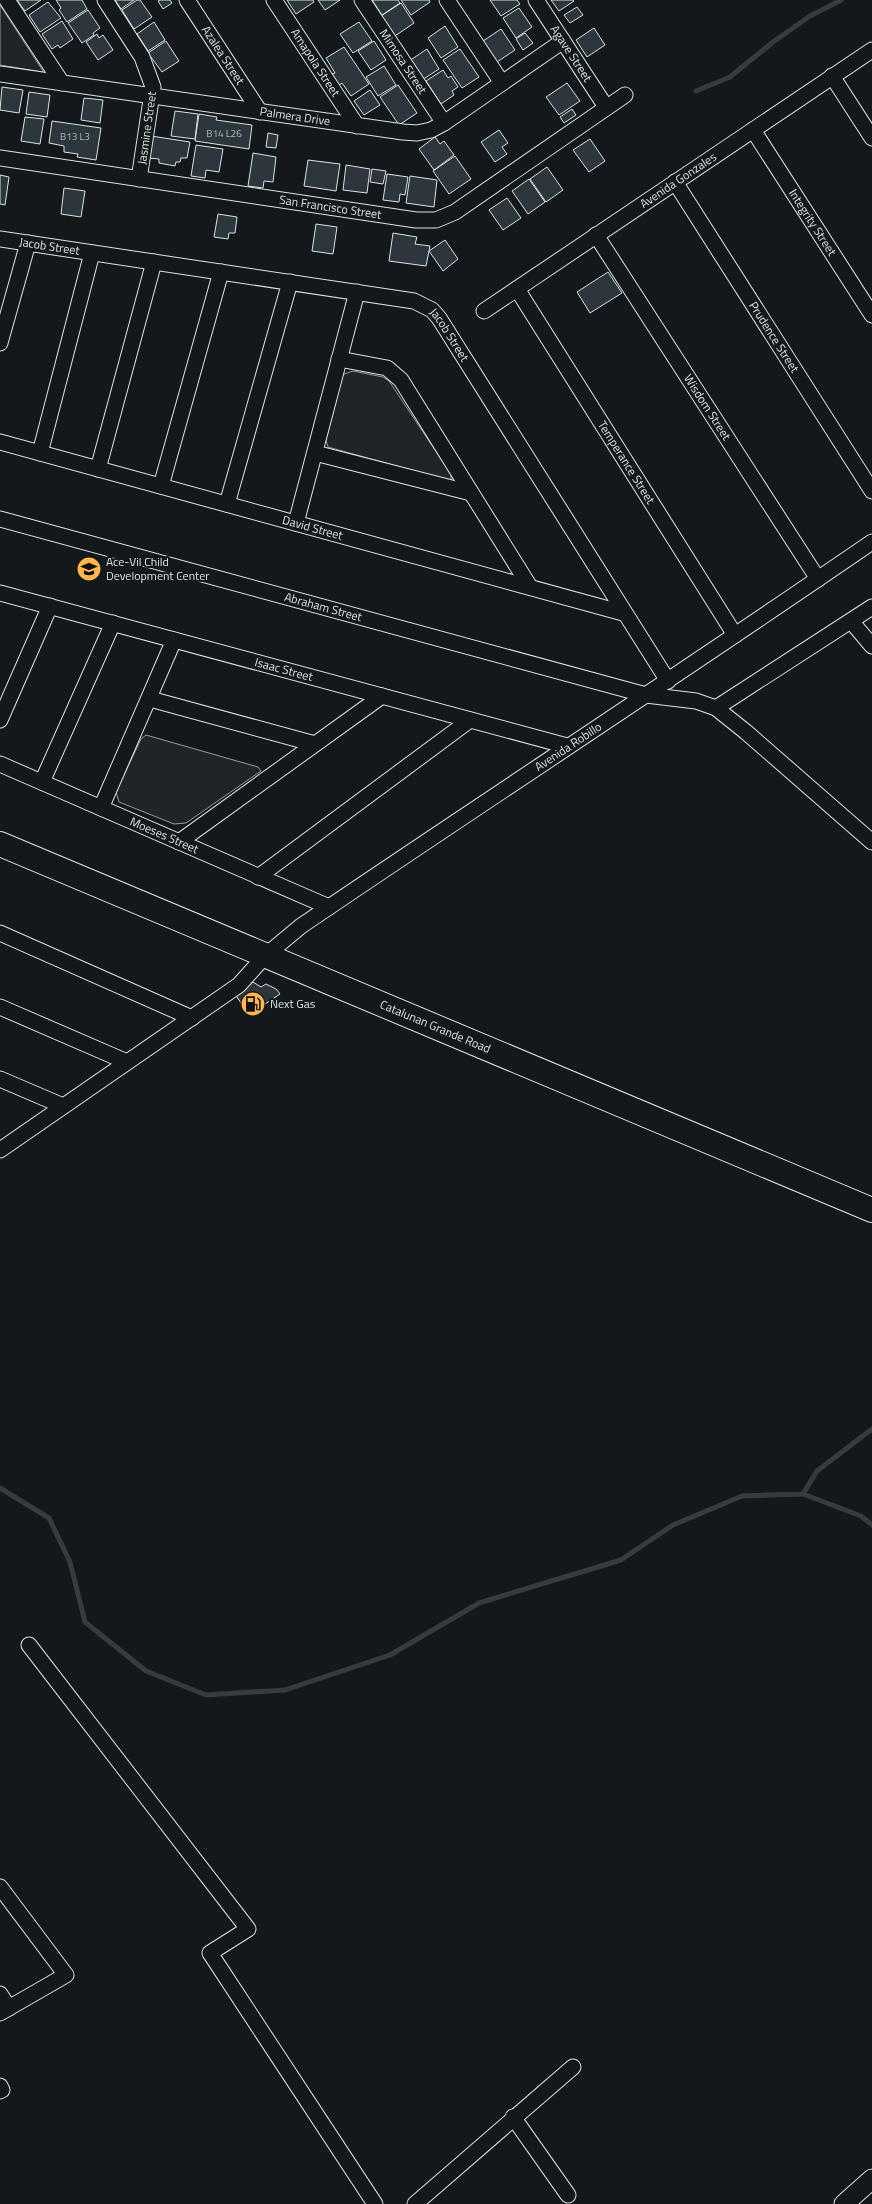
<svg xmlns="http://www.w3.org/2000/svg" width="872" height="2204" viewBox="0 0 872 2204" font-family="'Titillium Web',sans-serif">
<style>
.green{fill:#202428;stroke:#939e99}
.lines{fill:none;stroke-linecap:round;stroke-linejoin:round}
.stream{stroke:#363b3e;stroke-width:5}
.building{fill:#2c363c;stroke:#d8e6dc}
.minor-casing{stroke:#d8e6dc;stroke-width:17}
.tertiary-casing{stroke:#d8e6dc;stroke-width:21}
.primary-casing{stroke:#d8e6dc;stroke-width:26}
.minor{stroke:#14181c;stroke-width:15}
.tertiary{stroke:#14181c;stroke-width:19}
.primary{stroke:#14181c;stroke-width:24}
.labels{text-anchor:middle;stroke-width:4;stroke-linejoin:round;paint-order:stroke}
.number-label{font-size:10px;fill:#adbab4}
.street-label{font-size:12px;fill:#d8e6dc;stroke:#14181c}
.poi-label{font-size:12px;fill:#d8e6dc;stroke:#14181c;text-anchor:start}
</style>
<rect width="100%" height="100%" fill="#14181c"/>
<path class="green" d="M0,5l43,66v1l-43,-7z
M353,371l30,6 6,4 62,93v5l-4,1 -119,-33 -2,-7 16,-63 2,-3z
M146,735l112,32 3,4 -75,52 -12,1 -55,-22 -3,-10 25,-53z"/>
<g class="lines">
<path class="stream" d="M696,91l34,-14 43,-35 37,-26 31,-16
M0,1488l49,30 21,44 15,60 61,49 60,24 79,-5 105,-35 89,-52 142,-43 52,-35 69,-29 61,-2 58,22 11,9
M803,1494l14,-23 55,-42"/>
</g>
<path class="building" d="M17,0h24l-16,11z
M56,0h26l5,9 -20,13 -8,-12 2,-2z
M115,0h19l-13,9z
M137,0h3l12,17 -18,12 -12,-19z
M160,0h10l2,3 -9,6 -5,-8z
M287,0h26l1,2 -18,12z
M318,0h22l-15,10z
M372,0h26l2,3 -18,12z
M401,0h28l1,2 -19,13z
M490,0h27l3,4 -19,12z
M551,0h22l1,1 -15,10z
M48,2l13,16 -21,14 -11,-17z
M401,3l13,20 -19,13 -14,-20z
M577,7l6,8 -13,8 -6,-8z
M519,8l13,19 -16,11 -13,-20z
M88,10l12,18 -7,5 1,2 -12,8 -14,-20z
M62,21l11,18 -13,9 -2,-3 -6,4 -10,-15z
M154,22l11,18 -17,11 -11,-17z
M359,22l13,19 -19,12 -13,-19z
M445,26l13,21 -17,11 -13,-20z
M594,28l11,17 -18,12 -11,-17z
M501,29l14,21 -18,12 -14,-21z
M525,33l8,10 -10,7 -7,-11z
M97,34l2,4 4,-3 10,15 -15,10 -12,-18z
M166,41l13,20 -17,11 -14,-19z
M374,41l12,19 -15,10 -13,-19z
M344,47l25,37 -18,12 -9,-13 -3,2 -7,-11 3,-1 -9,-15z
M427,49l12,20 -17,11 -13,-19z
M460,49l19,28 -17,11 -19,-28z
M384,66l12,19 -18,11 -12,-19z
M443,70l5,8 3,-2 7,11 -6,4 2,4 -13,9 -15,-23z
M567,83l13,18 -21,14 -13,-18z
M398,85l19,28 -18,12 -19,-28z
M2,87l21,3 -4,23 -19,-3z
M370,90l10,15 -16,10 -10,-14z
M29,92l21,3 -3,22 -21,-3z
M84,98l19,2 -3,23 -19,-3z
M572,109l4,6 -12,8 -4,-6z
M175,111l23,3 -3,25 -24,-3z
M199,114l18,3 -1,3 36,5 -3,24 -54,-8z
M25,117l19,2 -4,25 -19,-3z
M52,121l49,7 -5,32 -19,-3 1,-3 -14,-2v-6l-15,-3z
M499,130l9,13 -6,4 5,7 -12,8 -14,-20z
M268,133l10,2 -2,13 -10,-1z
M151,136l39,6 -3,16h-6l-1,4h-4l-1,4 -16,-3v-4l-11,-1z
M435,137l5,7 4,-3 10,14 -20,15 -15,-21z
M590,139l15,22 -16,11 -16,-22z
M196,145l27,4 -4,23 -13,-2 -1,8 -14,-2z
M253,153l23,4 -3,25 -9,-1 -1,7 -15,-2z
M455,156l16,23 -22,15 -16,-23z
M308,160l32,4 -4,27 -32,-5z
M346,165l24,4 -3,24 -24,-3z
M547,167l16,23 -17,12 -16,-23z
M372,169l14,2 -3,13 -13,-2z
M387,174l21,3 -3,18 -5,-1 -1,8 -16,-2z
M0,175l9,2 -4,28 -5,-1z
M410,176l27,4 -3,27 -28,-4z
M529,179l16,23 -17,12 -16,-23z
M64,188l21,3 -4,26 -20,-3z
M507,198l14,20 -18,12 -14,-20z
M218,214l19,3 -2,16h-6l-1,6 -14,-2z
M316,224l21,3 -4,27 -21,-3z
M393,233l24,4 -2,7 15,2 -4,20 -37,-5z
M445,240l13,19 -15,12 -14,-20z
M608,272l14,21 -32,20 -13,-21z
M253,982l8,5 5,-3 10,5 4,5 -31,21 -14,-21z"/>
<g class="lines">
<defs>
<g id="minor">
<path d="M7,0l55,83"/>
<path d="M105,0l37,57 11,30 -14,92"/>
<path id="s1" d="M187,0l73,112"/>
<path id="s2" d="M274,0l83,126"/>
<path id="s3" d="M362,0l82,123"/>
<path d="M447,0l55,83"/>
<path id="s4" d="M536,0l70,107"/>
<path id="s5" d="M0,74l403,58 14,1 14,-3 13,-7 119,-82"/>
<path d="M832,76l40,62"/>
<path id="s6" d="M753,130l119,185"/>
<path id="s7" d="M0,158l416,62h20l19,-8 170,-117"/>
<path id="s8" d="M675,182l197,309"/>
<path id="s9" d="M596,235l222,344"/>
<path id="s10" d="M0,239l414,62 18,9 7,8 229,363"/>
<path id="s11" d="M517,289l218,346"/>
<path id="s12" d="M484,311l388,-261"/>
<path d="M0,343l28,-100"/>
<path d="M339,359l48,9 14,12 129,207"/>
<path id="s13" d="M0,442l623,171"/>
<path d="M40,453l52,-200"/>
<path d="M315,453l156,40"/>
<path d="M98,469l56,-207"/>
<path d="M161,486l60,-214"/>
<path d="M227,504l63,-222"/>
<path id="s14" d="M0,519l646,176 50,6 20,7 30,24 126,110"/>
<path d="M296,523l61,-231"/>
<path id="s15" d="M0,593l567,153"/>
<path d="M851,621l21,25"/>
<path d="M150,699l165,45"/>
<path d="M716,708l156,-101"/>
<path d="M0,720l50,-114"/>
<path id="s16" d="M0,764l329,143"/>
<path d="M42,782l71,-159"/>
<path d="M101,808l73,-168"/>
<path d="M179,842l203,-146"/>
<path d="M258,877l212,-157"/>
<path d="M0,933l192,85"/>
<path d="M0,1007l127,55"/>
<path d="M0,1079l63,27"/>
<path id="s17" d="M0,1150l239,-165 26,-29 36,-30c190,-129 382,-254 571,-384"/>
<path d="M29,1645l219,284 -38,24 165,251"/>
<path d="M0,1887l66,88 -66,38"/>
<path d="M0,1994l9,14"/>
<path d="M0,2086l2,4 -2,1"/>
<path d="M513,2117l55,78"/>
<path d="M415,2204l158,-137"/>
</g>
<path id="tertiary" d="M844,2204l28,-25"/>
<g id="primary">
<path id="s18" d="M0,844l872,366"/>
</g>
</defs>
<use href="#minor" class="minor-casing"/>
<use href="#tertiary" class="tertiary-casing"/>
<use href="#primary" class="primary-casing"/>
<use href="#minor" class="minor"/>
<use href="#tertiary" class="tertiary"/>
<use href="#primary" class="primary"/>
</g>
<defs>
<symbol id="school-disc" viewBox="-11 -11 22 22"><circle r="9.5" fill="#ffb74d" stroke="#14181c"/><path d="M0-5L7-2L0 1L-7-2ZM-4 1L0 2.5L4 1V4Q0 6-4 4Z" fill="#111"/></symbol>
<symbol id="fuel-disc" viewBox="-11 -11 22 22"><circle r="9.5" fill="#ffb74d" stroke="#14181c"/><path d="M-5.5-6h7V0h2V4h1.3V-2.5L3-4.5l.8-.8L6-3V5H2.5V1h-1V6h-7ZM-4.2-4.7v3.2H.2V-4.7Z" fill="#111"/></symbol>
</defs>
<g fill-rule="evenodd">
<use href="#school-disc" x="75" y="555" width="28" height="28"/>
<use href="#fuel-disc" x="239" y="990" width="28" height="28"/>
</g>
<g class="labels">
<g class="number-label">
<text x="224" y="137">B14 L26</text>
<text x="75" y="140">B13 L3</text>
</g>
<g class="street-label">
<text dy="4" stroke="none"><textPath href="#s4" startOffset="64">Agave Street</textPath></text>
<text dy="4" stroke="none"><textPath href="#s1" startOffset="66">Azalea Street</textPath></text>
<text dy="4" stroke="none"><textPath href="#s3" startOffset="74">Mimosa Street</textPath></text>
<text dy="4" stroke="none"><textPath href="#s2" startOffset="75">Amapola Street</textPath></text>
<text dy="4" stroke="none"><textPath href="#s5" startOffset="298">Palmera Drive</textPath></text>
<text transform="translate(147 128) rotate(-82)" y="4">Jasmine Street</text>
<text dy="4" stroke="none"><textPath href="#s12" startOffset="234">Avenida Gonzales</textPath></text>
<text dy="4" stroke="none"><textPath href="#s7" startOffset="334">San Francisco Street</textPath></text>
<text dy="4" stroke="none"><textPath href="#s6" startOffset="110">Integrity Street</textPath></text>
<text dy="4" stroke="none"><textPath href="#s10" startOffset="50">Jacob Street</textPath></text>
<text dy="4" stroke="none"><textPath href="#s10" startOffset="469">Jacob Street</textPath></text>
<text dy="4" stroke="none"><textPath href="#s8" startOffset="184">Prudence Street</textPath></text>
<text dy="4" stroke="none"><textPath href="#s9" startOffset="205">Wisdom Street</textPath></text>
<text dy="4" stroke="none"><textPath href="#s11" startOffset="205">Temperance Street</textPath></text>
<text dy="4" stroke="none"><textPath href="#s13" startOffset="324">David Street</textPath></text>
<text dy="4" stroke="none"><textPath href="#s14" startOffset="335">Abraham Street</textPath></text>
<text dy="4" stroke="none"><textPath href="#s15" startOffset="294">Isaac Street</textPath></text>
<text dy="4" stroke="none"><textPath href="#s17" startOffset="698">Avenida Robillo</textPath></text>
<text dy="4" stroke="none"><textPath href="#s16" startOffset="179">Moeses Street</textPath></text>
<text dy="4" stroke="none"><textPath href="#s18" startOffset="472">Catalunan Grande Road</textPath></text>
</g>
<g class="poi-label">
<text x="106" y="566">Ace-Vil Child<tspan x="106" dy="14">Development Center</tspan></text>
<text x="270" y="1008">Next Gas</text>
</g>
</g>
</svg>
